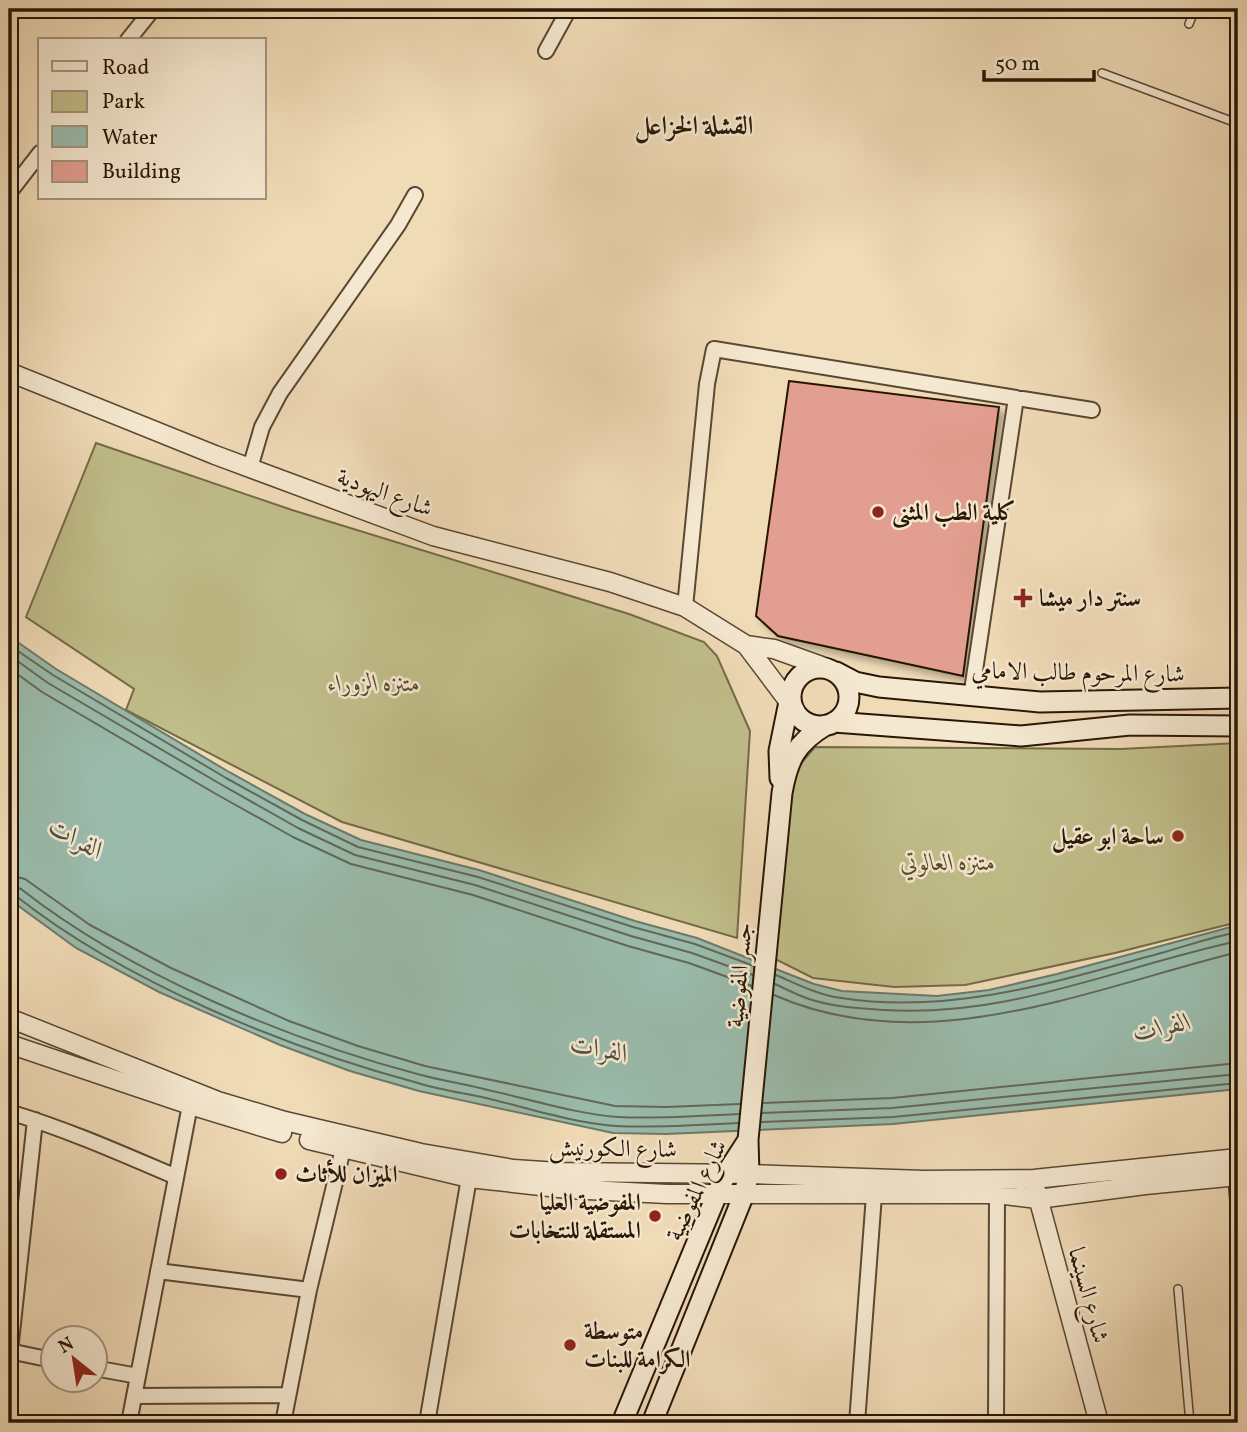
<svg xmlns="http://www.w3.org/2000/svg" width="1247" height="1432" viewBox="0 0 1247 1432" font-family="Vollkorn,Amiri,serif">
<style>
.green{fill:#c0be8a;stroke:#746a48;stroke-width:2}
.water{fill:#9abbac;stroke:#6c7969;stroke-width:2}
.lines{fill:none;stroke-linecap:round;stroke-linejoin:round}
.shore{stroke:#616858;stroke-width:2}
.building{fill:#e29e90;stroke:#281605;stroke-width:2;filter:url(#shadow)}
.service-casing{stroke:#5a4732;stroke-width:10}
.minor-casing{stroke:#5a4732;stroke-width:18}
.tertiary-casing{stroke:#5a4732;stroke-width:21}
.secondary-casing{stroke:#281605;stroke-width:23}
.service{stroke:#f5e8d0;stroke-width:7}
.minor{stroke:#f5e8d0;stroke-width:14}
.tertiary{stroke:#f5e8d0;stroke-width:18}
.secondary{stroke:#f5e8d0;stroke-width:19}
.poi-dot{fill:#8f2418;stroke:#f5e8d0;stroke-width:2.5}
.labels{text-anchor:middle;stroke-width:5;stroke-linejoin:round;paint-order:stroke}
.street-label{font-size:24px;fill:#281605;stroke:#f5e8d0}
.poi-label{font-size:24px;font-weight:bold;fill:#281605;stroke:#f5e8d0;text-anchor:start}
.park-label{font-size:24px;font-style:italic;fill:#56482d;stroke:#f5e8d0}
.neighbourhood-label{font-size:26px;font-weight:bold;fill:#281605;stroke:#f5e8d0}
.water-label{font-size:26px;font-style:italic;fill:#50503f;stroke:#f5e8d0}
</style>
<defs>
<filter id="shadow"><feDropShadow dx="6" dy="6" stdDeviation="3.5" flood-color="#0004"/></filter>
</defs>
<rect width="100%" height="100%" fill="#f0dbb7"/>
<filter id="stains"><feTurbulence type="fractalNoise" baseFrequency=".00286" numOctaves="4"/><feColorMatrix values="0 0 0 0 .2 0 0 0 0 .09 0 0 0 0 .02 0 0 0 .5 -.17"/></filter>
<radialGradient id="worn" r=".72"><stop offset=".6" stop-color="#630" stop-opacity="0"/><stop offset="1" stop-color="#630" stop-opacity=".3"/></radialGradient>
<path class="green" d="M96,443l196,67 337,104 75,28 13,14 33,75 -13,207 -395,-116 -216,-112 8,-21 -108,-72z
M1238,743v179l-123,31 -150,32 -71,2 -81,-9 -40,-20 14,-178 28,-33 306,2z"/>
<path class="water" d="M9,636l47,33 173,103 76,42 56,26 118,30 156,51 62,17 117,46 28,7 95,5 52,-6 68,-16 181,-49v164l-345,35 -227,10 -53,-1 -194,-42 -69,-20 -70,-26 -121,-53 -83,-44 -67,-49z"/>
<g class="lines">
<path class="shore" d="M9,645l44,30 173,103 76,42 56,27 120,30 155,50 62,17 59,22
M9,655l39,28 174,102 76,43 57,27 120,30 156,51 61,17 61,22
M9,668l33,24 174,102 77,43 58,27 122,31 155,51 61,17 63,23
M9,875l16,4 65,46 81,43 118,53 69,25 67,20 190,40 51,1 74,-3
M9,885l12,4c108,85 267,151 400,186 22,6 45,9 67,15 41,9 88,24 130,27 40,2 81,-1 121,-3
M9,894l7,2c109,86 268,151 402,187 22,7 45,10 68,15 42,10 87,25 130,28 41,2 82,-1 122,-3
M776,975c21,9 42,20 65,23 110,17 215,-16 320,-45 25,-7 51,-16 77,-21
M775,984c11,5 22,11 34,15 24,8 49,9 74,11 127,8 234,-43 355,-69
M774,995c151,67 315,-6 464,-43
M763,1103l129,-5 346,-35
M762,1113l130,-5 346,-34
M761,1122l132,-5 345,-34"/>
</g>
<path class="building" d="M789,381l210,26 -36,269 -185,-40 -22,-20z"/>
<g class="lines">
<defs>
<path id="service" d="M1189,24l6,-15
M1102,73l132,49 4,-1
M1178,1289l12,134"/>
<path id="minor" d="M128,40l25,-31
M546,51l23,-42
M9,193l31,-40
M1016,398l76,12
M250,468l12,-41 18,-34 118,-168 17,-30
M685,607l22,-223 7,-35 302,49 -45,299
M9,1112c57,17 111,41 165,64
M1236,1176l2,25
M158,1271l151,19
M9,1351l43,9
M10,1351l25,-231
M94,1368l44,8
M134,1396l154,-1
M129,1423l61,-318
M283,1423l26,-133 34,-141
M427,1423l42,-245
M857,1423l17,-228
M996,1423l1,-229"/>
<path id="tertiary" d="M9,372l206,83 218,81 177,46 75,25 61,38 49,65
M746,645l28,4 53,19
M9,1018l209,83 67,20 136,32 92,16 46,3 190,2 175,6 110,-1 204,-21
M9,1044l181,61 92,28
M309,1140l160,38 99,11 99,5h330l41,5 107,-14 93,-9
M1036,1190l63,233"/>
<path id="secondary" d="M791 697a29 29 0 1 1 58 0a29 29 0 1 1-58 0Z
M836,672l19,10 24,5 161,15 198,-4
M834,722l187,14 109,-11 108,1
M780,778l-1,-27 11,-54
M622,1423l95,-229 9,-20 22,-34
M652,1423l92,-229 5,-20 -1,-34 34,-347c6,-34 14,-50 44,-68"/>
</defs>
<use href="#service" class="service-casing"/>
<use href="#minor" class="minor-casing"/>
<use href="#tertiary" class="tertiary-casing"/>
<use href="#secondary" class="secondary-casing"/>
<use href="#service" class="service"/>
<use href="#minor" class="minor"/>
<use href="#tertiary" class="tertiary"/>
<use href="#secondary" class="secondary"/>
</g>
<g class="poi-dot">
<circle cx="878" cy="512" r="7"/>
<path d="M1019.5 587.5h7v7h7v7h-7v7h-7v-7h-7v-7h7z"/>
<circle cx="1178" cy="836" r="7"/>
<circle cx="281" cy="1174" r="7"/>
<circle cx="655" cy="1216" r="7"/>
<circle cx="570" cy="1345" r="7"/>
</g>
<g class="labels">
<g class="street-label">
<text transform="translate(385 492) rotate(20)" y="8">شارع اليهودية</text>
<text transform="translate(1078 672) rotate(1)" y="8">شارع المرحوم طالب الامامي</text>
<text transform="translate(739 975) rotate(-85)" y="8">جسر المفوضية</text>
<text transform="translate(613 1148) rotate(1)" y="8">شارع الكورنيش</text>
<text transform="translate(696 1190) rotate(-64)" y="8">شارع المفوضية</text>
<text transform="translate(1089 1295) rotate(75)" y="8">شارع السينما</text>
</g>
<g class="poi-label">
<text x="892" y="520">كلية الطب المثنى</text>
<text x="1039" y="606">سنتر دار ميشا</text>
<text x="1164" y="844" text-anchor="end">ساحة ابو عقيل</text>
<text x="295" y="1182">الميزان للأثاث</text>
<text x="641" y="1210" text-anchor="end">المفوضية العليا<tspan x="641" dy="28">المستقلة للنتخابات</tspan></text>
<text x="584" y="1339">متوسطة<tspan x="584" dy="28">الكرامة للبنات</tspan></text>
</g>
<g class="park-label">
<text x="374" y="691">متنزه الزوراء</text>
<text x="948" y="870">متنزه العالوتي</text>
</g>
<g class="neighbourhood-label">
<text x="694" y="134">القشلة الخزاعل</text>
</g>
<g class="water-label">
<text transform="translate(77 838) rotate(29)" y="9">الفرات</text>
<text transform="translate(1162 1026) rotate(-12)" y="9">الفرات</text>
<text transform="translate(600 1048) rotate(11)" y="9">الفرات</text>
</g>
</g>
<rect width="1247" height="1432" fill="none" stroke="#f0dbb7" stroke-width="35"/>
<rect x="10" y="10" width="1226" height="1411" fill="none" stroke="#281605" stroke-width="3.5"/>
<rect x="18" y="18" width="1212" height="1397" fill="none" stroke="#281605" stroke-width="2"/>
<rect x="38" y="38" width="228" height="161" fill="#f5e8d0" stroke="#a3947f" stroke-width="2"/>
<rect x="52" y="61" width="35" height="10" fill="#f5e8d0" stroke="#a3947f" stroke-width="2"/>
<text x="102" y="74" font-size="21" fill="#281605">Road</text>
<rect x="52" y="91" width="35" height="21" fill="#c0be8a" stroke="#a3947f" stroke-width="2"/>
<text x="102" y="108" font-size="21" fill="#281605">Park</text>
<rect x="52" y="126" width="35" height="21" fill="#9abbac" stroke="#a3947f" stroke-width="2"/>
<text x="102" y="144" font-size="21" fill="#281605">Water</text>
<rect x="52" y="161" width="35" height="21" fill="#e29e90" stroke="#a3947f" stroke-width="2"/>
<text x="102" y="178" font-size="21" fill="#281605">Building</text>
<g transform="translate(74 1359) rotate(330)"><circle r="33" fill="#f5e8d0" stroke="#a3947f" stroke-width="2"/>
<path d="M0-5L12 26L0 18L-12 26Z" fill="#8f2418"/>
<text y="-10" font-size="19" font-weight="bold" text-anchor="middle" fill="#281605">N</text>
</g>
<path d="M984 70v10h110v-10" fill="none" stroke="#281605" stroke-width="3.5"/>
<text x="995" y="70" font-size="21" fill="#281605" stroke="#f5e8d0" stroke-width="5" paint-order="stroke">50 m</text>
<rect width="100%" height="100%" filter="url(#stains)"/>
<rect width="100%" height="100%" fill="url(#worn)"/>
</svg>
